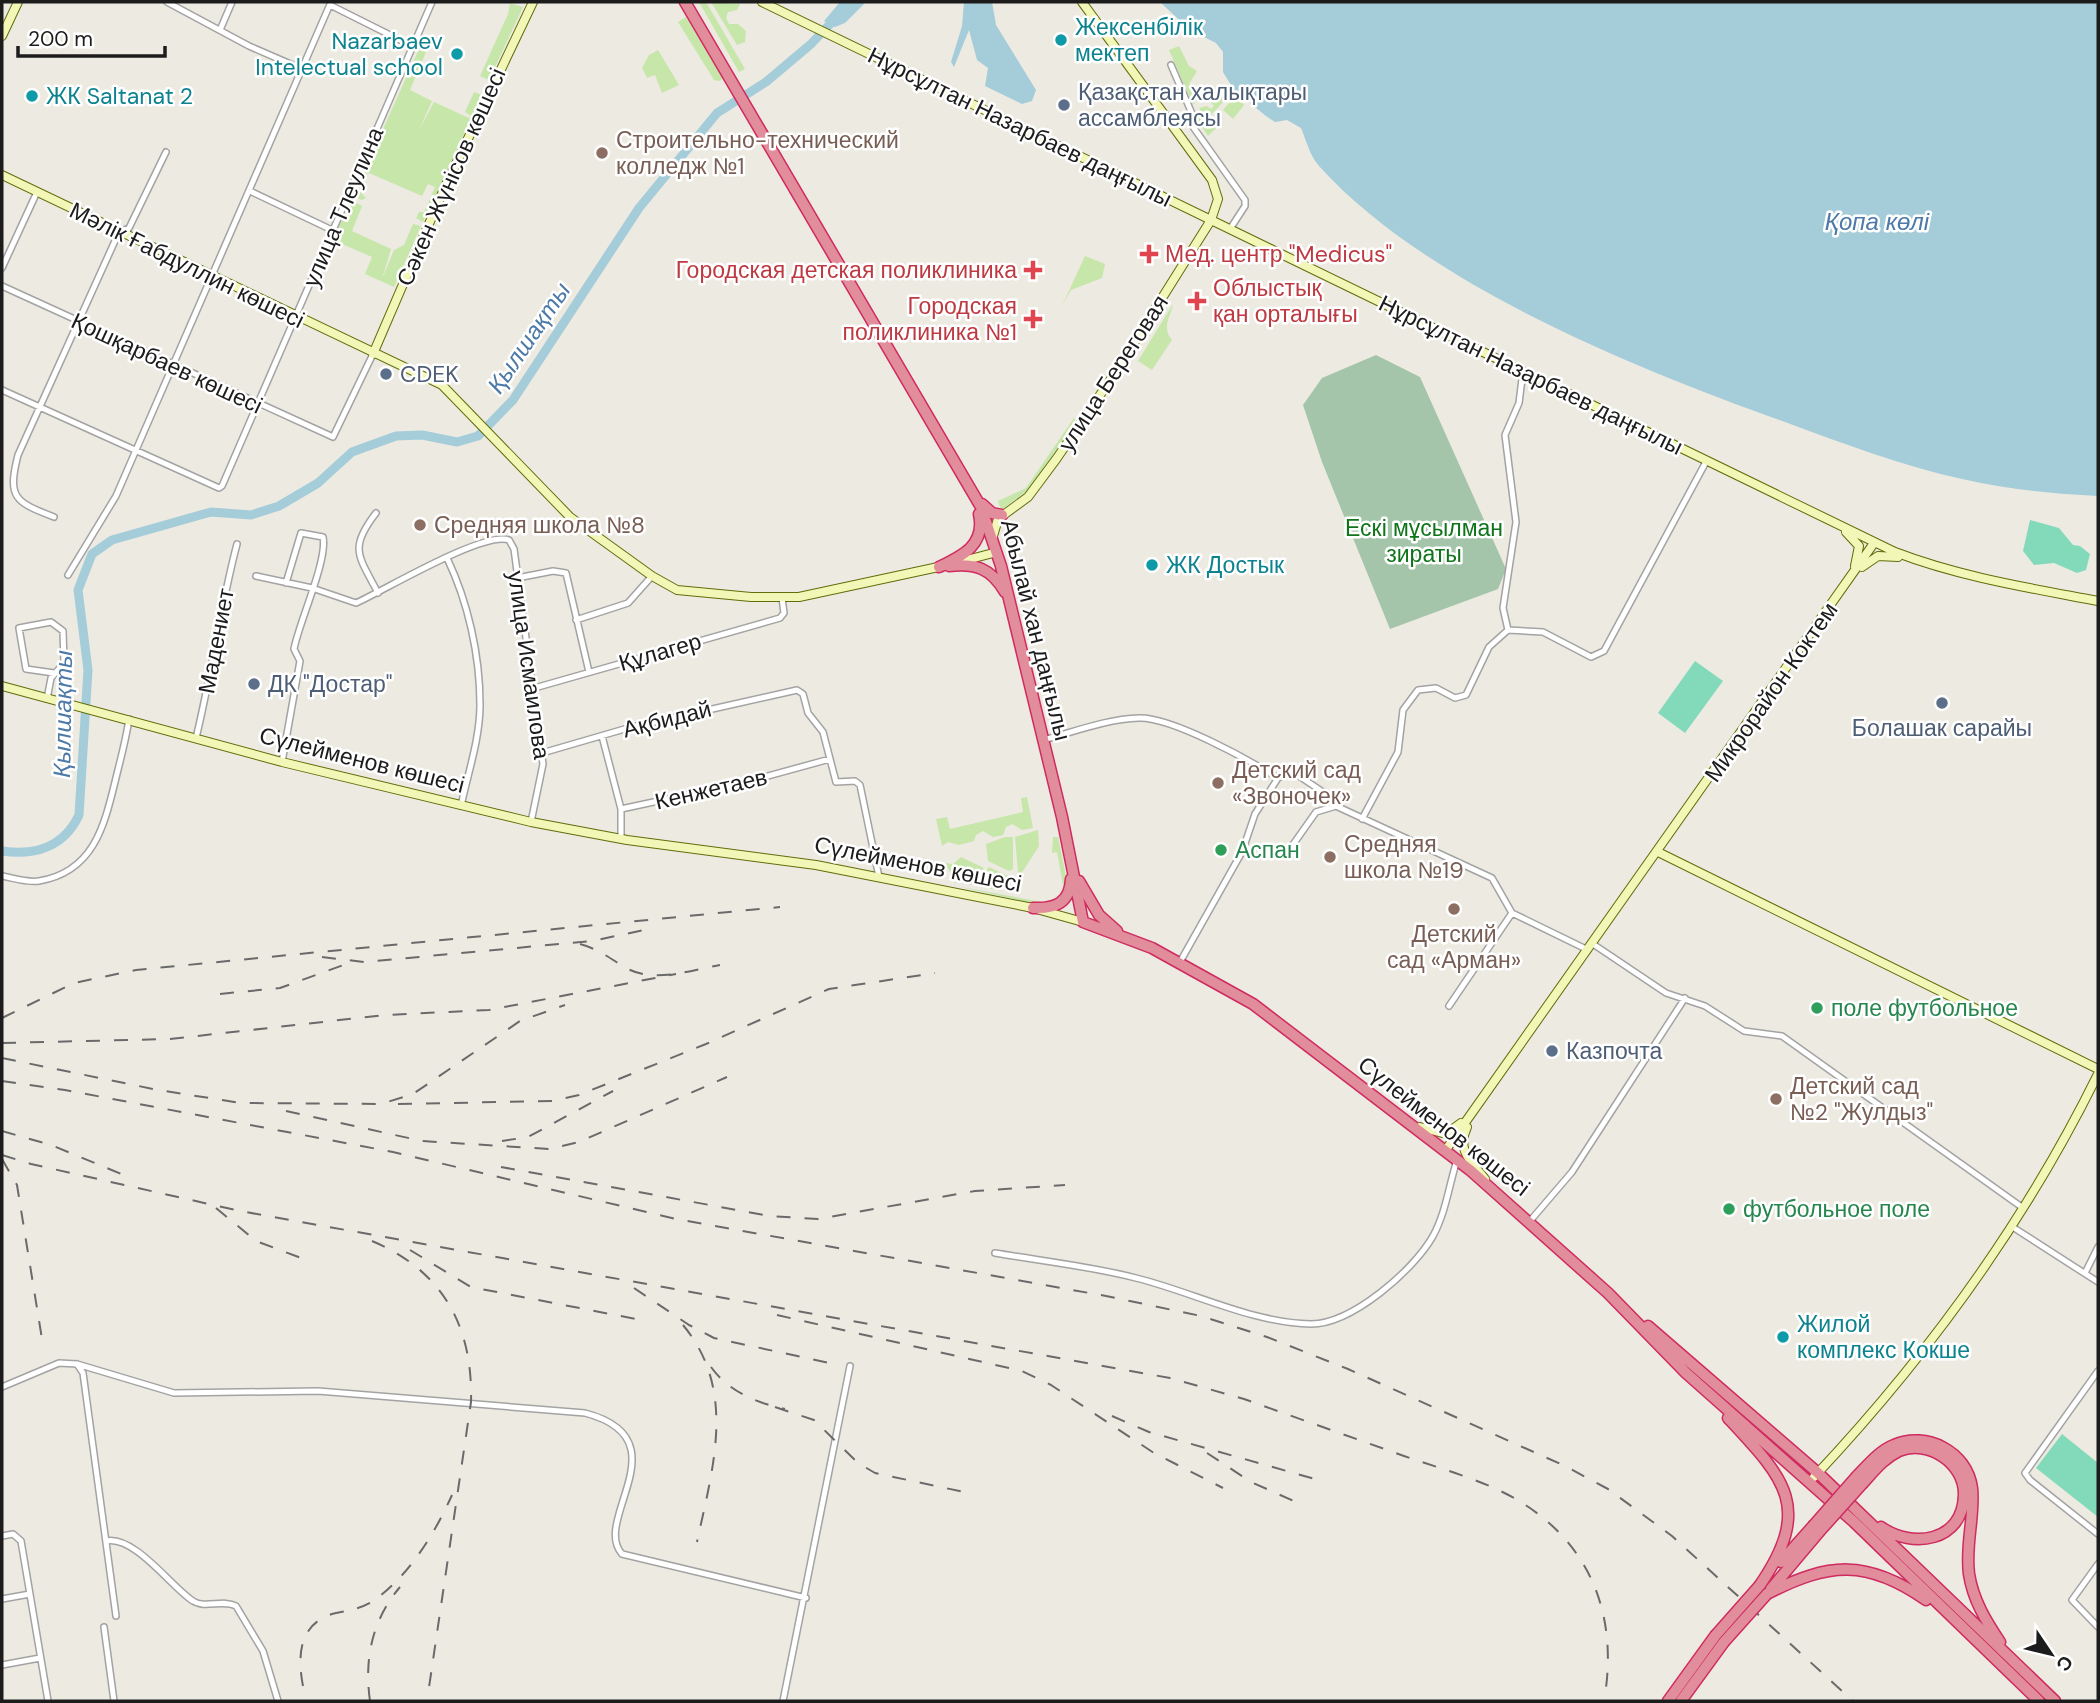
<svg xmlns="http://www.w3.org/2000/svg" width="2100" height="1703" viewBox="0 0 2100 1703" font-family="'DM Sans',sans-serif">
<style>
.grass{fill:#c6e6aa}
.cemetery{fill:#a4c5aa}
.pitch{fill:#83daba}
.water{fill:#a4ccd9}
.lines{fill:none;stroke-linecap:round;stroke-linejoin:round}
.river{stroke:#a4ccd9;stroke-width:9}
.street-casing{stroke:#a3a3a3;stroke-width:8}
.secondary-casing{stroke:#616d09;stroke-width:10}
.highway-casing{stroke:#cf2b60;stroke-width:13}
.street{stroke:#fff;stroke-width:5}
.secondary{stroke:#f2f6b7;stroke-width:8}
.highway{stroke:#e28d9b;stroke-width:10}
.rail{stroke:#6a6a6a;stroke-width:2;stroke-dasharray:14 14;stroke-linecap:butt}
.highway-bridge-casing{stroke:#cf2b60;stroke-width:13;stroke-linecap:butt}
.highway-bridge{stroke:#e28d9b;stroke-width:10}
.culture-dot{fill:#0f9aa8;stroke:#fff;stroke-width:2.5}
.service-dot{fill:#5c6f8a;stroke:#fff;stroke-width:2.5}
.education-dot{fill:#8d6e63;stroke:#fff;stroke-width:2.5}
.health-dot{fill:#e0444e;stroke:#fff;stroke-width:2.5}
.leisure-dot{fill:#2e9e5b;stroke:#fff;stroke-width:2.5}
.labels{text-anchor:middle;stroke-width:5;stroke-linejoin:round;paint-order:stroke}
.culture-label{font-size:23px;fill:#0d838f;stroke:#fff;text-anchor:start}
.service-label{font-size:23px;fill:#4e5e75;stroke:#fff;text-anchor:start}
.street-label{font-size:23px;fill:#1c1c1c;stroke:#fff}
.education-label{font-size:23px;fill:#785e54;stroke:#fff;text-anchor:start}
.health-label{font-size:23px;fill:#be3a42;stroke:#fff;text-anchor:start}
.park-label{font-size:23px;fill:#10751a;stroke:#fff}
.leisure-label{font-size:23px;fill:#27864d;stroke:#fff;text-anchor:start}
.water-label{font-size:24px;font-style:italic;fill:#4d79a7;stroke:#fff}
</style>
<rect width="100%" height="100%" fill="#edeae2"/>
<path class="grass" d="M505,2l18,5 -34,73 -9,-4 28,-62 2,-10z
M699,2h7l39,67 -6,3z
M711,2l29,2 -3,6 -9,2 -2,6 3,6h9l8,7 -1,11 -8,3z
M686,17l37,62 -4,2 -5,-1 -36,-58z
M1179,46l10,20 8,5 -8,13 10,13 -6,8 -24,-55z
M419,49l7,3 -16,38 22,11 -13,29 15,-28 35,16 1,-3 -5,-3 9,-20 8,3 -59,127 -7,-4 3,-6h5l11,-25 -7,-3 -6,12 -53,-23 -5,3 -6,14 8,8 -4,2 -9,-4z
M658,50l21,35 -17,8 -7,-18 -8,3 -5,-10 7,-13z
M1226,86l18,19 -11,14 -10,-9 8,-9 -4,-3 -21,22 4,5 6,-5 4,4 -12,12 -10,-15 3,-9 -2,-4 8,-2 4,3 3,-3 -3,-3z
M351,200l11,6 -10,25 39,18 -9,30 12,-29 10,-5 9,-21 8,2 -27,61 -29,-13 7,-17 -39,-17z
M1085,256l20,8 -3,14 -31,12 -9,16z
M1173,304c-2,12 -12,23 -1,36l-20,30 -14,-9z
M1074,418l2,4 -49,69 -26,19 -3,-9 28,-13z
M1027,797l6,31 -11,2 -10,-6 -6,3 -3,8 -10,2 -10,-6 -7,4 -2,6 -15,4 -11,-3 -6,4 -6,-27 11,-2 3,12 73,-17 -2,-14z
M1038,830l1,16 -18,28 -3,-1 -3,-36z
M1005,837h8v32l-4,2 -21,-10 -2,-17z
M1053,837h5l10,49 -3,12 -25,7 -84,-19 -10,-23 6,1 4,22 91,17 10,-3 7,-9 -7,-39 -5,1z
M961,857l23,11 -12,17 -14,-4 -4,-18z
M989,867l21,10 -9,14 -27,-6z"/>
<path class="cemetery" d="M1376,355l44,22 86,192 -8,20 -108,40 -68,-167 -19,-57 19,-27z"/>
<path class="pitch" d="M2030,520l29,8 14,17 7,1 10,8 -4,16 -9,3 -23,-10 -20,2 -11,-14z
M1695,661l28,20 -38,52 -27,-20z
M2062,1434l36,29v54l-62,-49z"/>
<path class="water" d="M840,2h26l-21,21 -10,4 -11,-6z
M964,2h28l4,23 40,65 -4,11 -10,3 -37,-18 3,-18 -11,-8 -8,-30 -15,37 -3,-5 11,-36z
M1160,2h938v494c-46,-2 -92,-7 -136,-17 -60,-13 -120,-36 -177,-57 -148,-53 -360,-138 -466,-256 -10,-12 -12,-24 -18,-38l-14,-8 -12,2 -9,-6 -32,-26 -11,-18v-20l-7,-9 -26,-13z"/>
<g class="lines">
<path class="river" d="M2,851c33,5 62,-4 77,-36l9,-145 -10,-80 14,-36 20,-14 99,-28 40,3 28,-9 39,-23 34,-31 44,-16 26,-1 35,7 21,-6 35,-36 126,-192 78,-95 49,-31 45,-38 40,-42"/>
<defs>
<path id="street" d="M167,2l82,44 53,23
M330,5l82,41
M220,30l12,-28
M1171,65l22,51 -2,8 54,76v6l-15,23
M250,191l84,40
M2,268l35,-76
M2,286l331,151 40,-83
M2,390l217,98 3,-2 210,-484
M376,513c-28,36 -17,43 2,80
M54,517c-39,-15 -47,-19 -36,-62l101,-223 10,-4 37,-76
M447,558c21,44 33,97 33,147 0,33 -12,68 -19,101
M68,575l48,-79 215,-494
M256,576l56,12 44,15c29,-13 127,-72 153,-63l5,9 29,215 -12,58
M517,578l36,-7 13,2 23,99
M576,620l52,-17 24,-27
M1508,630l-5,-22 13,-86 -11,-87 14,-32 4,-32
M531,689l249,-71 4,-5 -2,-15
M47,699l4,-21 13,-15 -1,-32 -12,-9 -32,6 7,41 28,4
M602,736l19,73
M196,738c16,-65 24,-130 41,-194
M1043,740c30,-8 64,-21 96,-22 33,-1 110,42 139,60l-23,36 -13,38 -62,110
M542,753l86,-25 169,-38 6,4 5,19 15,19 13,50 19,-1 5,4 19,92
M282,762l18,-101 -6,-12c5,-27 34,-89 29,-112l-22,-4 -15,50
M1278,778l15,-6 33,22 10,12
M1362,819l36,-67 5,-42 15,-20 18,-2 19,10 11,-3 23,-48 19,-17 35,2 48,25 13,-6 103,-191
M621,839v-30l121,-26 88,-24
M1292,846l24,-34 20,-6 156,72 20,35
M2,876c11,2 26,7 37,5 54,-9 65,-54 76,-99 5,-21 11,-42 14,-63
M1593,944l73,49 39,13 39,25 38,5 241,172
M1449,1006l63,-93 76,37
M1530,1221l42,-49 113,-174
M2011,1226l87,56
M995,1253c47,8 95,13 141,25 57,14 116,45 175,46 41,0 103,-54 122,-88 13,-24 16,-51 24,-76
M2085,1273l13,-26
M77,1364l6,9 33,243
M2098,1371l-73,102 5,7 68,54
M2,1387l57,-24 18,1 97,29 144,-2 267,22c99,26 6,107 37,141l184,44
M2,1536l11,-2 8,7 27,160
M106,1541c29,-6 66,47 87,60 12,8 30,-2 43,5l27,45 15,50
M2098,1564l-26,36 26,27
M2,1599l28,-5
M104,1627l10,74
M2,1665l38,-7
M783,1701l67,-335"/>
<path id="secondary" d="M762,2l1133,550c65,25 135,36 203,49
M2,36l16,-34
M2,175l440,210 128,132 82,59 25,14 74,7h48l144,-31
M373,354l71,-165 89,-187
M1846,532l13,14 -4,20
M993,536l5,-17 30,-22 29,-39 58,-85 96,-153 7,-21 -6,-19 -130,-178
M955,563l42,-11
M1862,567l16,-11 20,1
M2,686l280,76 249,60 96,18 189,25 217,43 50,14
M1658,852l440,217
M1420,1127l26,7 15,-11
M1467,1127c-11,23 4,34 18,52
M1445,1151l429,-608
M1814,1477c113,-120 211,-255 284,-403"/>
<path id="highway" d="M685,2l296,505 20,59 61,251 21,105 69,26 101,56 217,166 138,123 78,80 168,149 185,179
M982,504l10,9 10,2
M949,566c26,-3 42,2 56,26
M939,567c23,-11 47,-22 40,-53
M1079,881l20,34 18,16
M1033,908c22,1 37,-5 38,-29
M1648,1326l170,147 237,228
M1728,1418c57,61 85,89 32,167
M1857,1476c11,-11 22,-25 37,-31 32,-14 73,6 78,43 3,28 -7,57 -3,86 4,26 17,47 31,68
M1863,1483c11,-12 21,-25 36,-32 29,-12 66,12 65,44 -1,47 -52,54 -83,32
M1781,1562l32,-36
M1771,1589l48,-57
M1767,1594c62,-32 100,-35 159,6
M1668,1701l47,-65
M1681,1701l43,-59"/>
</defs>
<use href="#street" class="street-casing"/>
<use href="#secondary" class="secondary-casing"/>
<use href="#highway" class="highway-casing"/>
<use href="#street" class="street"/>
<use href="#secondary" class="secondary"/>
<use href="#highway" class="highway"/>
<path class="rail" d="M580,944c19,5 32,16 48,25 28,14 63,1 92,-4
M322,957l42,5 228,-21 57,-12
M220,994l60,-6 69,-25
M2,1018l72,-35 62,-13 644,-63
M2,1043l168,-4 215,-24 104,-5 187,-36
M2,1058l156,32 83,13 140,1 32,-10 107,-73 45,-16
M2,1081l63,9 328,62 283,67 430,77 95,20 66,21 81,32 217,97 43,23 64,47 181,165
M398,1104l154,-3 27,-6 127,-51 123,-55 106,-16
M286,1111l136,30 127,8 30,-7 148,-65
M2,1131l49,14 80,33
M502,1141l26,-4 85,-46
M2,1155l29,9 209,47 930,167 74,21c53,19 107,38 160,57 37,13 76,23 110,42 77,44 105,118 90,203
M2,1159l15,26 25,154
M501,1167l269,49 48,3 157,-28 90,-6
M216,1208l40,33 53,20
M372,1241c71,30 101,85 99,161l-44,299
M410,1250l61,37 170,33
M634,1288l55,37 25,13 120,26
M777,1315l245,56 29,14 103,68 69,35
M683,1325c54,65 30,142 14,217
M711,1367c18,25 46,36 74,42
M775,1407l39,13 44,43 17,10 89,19
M1112,1416l37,16 166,47
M1207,1453l44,29 45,20
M303,1686c-6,-31 -4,-64 33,-73 15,-3 28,-5 40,-14 34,-25 59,-66 76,-104
M370,1701c-6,-42 2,-81 30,-114"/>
<defs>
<path id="highway-bridge" d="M1813,1526l44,-50
M1819,1532l44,-49
M1715,1636l45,-51
M1724,1642l43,-48"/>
</defs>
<use href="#highway-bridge" class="highway-bridge-casing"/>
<use href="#highway-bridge" class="highway-bridge"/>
</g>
<g class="culture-dot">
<circle cx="1061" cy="40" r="7"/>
<circle cx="457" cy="54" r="7"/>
<circle cx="32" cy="96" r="7"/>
<circle cx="1152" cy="565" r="7"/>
<circle cx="1783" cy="1337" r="7"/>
</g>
<g class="service-dot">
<circle cx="1064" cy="105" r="7"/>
<circle cx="386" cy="374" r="7"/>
<circle cx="254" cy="684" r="7"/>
<circle cx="1942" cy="703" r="7"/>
<circle cx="1552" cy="1051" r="7"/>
</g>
<g class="education-dot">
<circle cx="602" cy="153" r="7"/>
<circle cx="420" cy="525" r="7"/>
<circle cx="1218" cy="783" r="7"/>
<circle cx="1330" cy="857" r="7"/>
<circle cx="1454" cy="909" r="7"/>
<circle cx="1776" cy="1099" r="7"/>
</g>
<g class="health-dot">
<path d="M1145.5 243.5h7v7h7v7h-7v7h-7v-7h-7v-7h7z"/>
<path d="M1029.5 259.5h7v7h7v7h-7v7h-7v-7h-7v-7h7z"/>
<path d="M1193.5 290.5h7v7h7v7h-7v7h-7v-7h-7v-7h7z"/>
<path d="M1029.5 308.5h7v7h7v7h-7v7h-7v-7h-7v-7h7z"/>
</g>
<g class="leisure-dot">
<circle cx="1221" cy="850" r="7"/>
<circle cx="1817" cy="1008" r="7"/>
<circle cx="1729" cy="1209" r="7"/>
</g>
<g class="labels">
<g class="culture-label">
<text x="1075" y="35">Жексенбілік<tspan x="1075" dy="26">мектеп</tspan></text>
<text x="443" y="49" text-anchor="end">Nazarbaev<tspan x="443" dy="26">Intelectual school</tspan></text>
<text x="46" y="104">ЖК Saltanat 2</text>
<text x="1166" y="573">ЖК Достык</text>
<text x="1797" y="1332">Жилой<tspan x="1797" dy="26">комплекс Кокше</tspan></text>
</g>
<g class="service-label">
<text x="1078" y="100">Қазақстан халықтары<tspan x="1078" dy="26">ассамблеясы</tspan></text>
<text x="400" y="382">CDEK</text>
<text x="268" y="692">ДК "Достар"</text>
<text x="1942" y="736" text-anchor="middle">Болашак сарайы</text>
<text x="1566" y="1059">Казпочта</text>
</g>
<g class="street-label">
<text transform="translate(1020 127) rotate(26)" y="8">Нұрсұлтан Назарбаев даңғылы</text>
<text transform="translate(451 177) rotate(-66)" y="8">Сәкен Жүнісов көшесі</text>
<text transform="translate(343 207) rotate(-67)" y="8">улица Тлеулина</text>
<text transform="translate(187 265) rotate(26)" y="8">Мәлік Ғабдуллин көшесі</text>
<text transform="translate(167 363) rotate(25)" y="8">Қошқарбаев көшесі</text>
<text transform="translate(1113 373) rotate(-57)" y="8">улица Береговая</text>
<text transform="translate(1531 375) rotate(26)" y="8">Нұрсұлтан Назарбаев даңғылы</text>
<text transform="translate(1036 630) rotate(76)" y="8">Абылай хан даңғылы</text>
<text transform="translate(216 641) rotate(-79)" y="8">Мадениет</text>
<text transform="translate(660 652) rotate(-16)" y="8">Құлагер</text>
<text transform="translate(529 665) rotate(82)" y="8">улица Исмаилова</text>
<text transform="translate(1771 692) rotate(-55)" y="8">Микрорайон Коктем</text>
<text transform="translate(667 719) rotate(-14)" y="8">Ақбидай</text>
<text transform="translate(362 760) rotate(14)" y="8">Сүлейменов көшесі</text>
<text transform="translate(711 789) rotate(-13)" y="8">Кенжетаев</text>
<text transform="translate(918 864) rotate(11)" y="8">Сүлейменов көшесі</text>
<text transform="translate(1444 1126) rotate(38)" y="8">Сүлейменов көшесі</text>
</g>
<g class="education-label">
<text x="616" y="148">Строительно-технический<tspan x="616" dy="26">колледж №1</tspan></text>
<text x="434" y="533">Средняя школа №8</text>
<text x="1232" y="778">Детский сад<tspan x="1232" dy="26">«Звоночек»</tspan></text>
<text x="1344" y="852">Средняя<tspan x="1344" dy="26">школа №19</tspan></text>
<text x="1454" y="942" text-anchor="middle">Детский<tspan x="1454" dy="26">сад «Арман»</tspan></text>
<text x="1790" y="1094">Детский сад<tspan x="1790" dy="26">№2 "Жулдыз"</tspan></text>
</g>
<g class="health-label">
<text x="1165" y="262">Мед. центр "Medicus"</text>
<text x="1017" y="278" text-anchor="end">Городская детская поликлиника</text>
<text x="1213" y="296">Облыстық<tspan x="1213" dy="26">қан орталығы</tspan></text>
<text x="1017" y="314" text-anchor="end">Городская<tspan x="1017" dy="26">поликлиника №1</tspan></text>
</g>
<g class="park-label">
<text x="1424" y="536">Ескі мұсылман<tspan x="1424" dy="26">зираты</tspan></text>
</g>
<g class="leisure-label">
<text x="1235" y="858">Аспан</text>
<text x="1831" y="1016">поле футбольное</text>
<text x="1743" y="1217">футбольное поле</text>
</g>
<g class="water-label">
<text x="1877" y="230">Қопа көлі</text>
<text transform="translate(529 338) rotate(-56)" y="8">Қылшақты</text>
<text transform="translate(63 714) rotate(-89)" y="8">Қылшақты</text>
</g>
</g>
<rect width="2100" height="1703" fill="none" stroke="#1c1c1c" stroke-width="7"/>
<g transform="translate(2051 1654) rotate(125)" stroke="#ffffff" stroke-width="5" paint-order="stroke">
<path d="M0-5L12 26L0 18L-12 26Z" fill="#1c1c1c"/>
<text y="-10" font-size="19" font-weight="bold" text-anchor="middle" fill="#1c1c1c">С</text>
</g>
<path d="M18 46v10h147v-10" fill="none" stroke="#1c1c1c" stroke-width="3.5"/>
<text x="28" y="46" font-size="21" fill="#1c1c1c" stroke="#ffffff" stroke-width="5" paint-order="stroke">200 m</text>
</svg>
